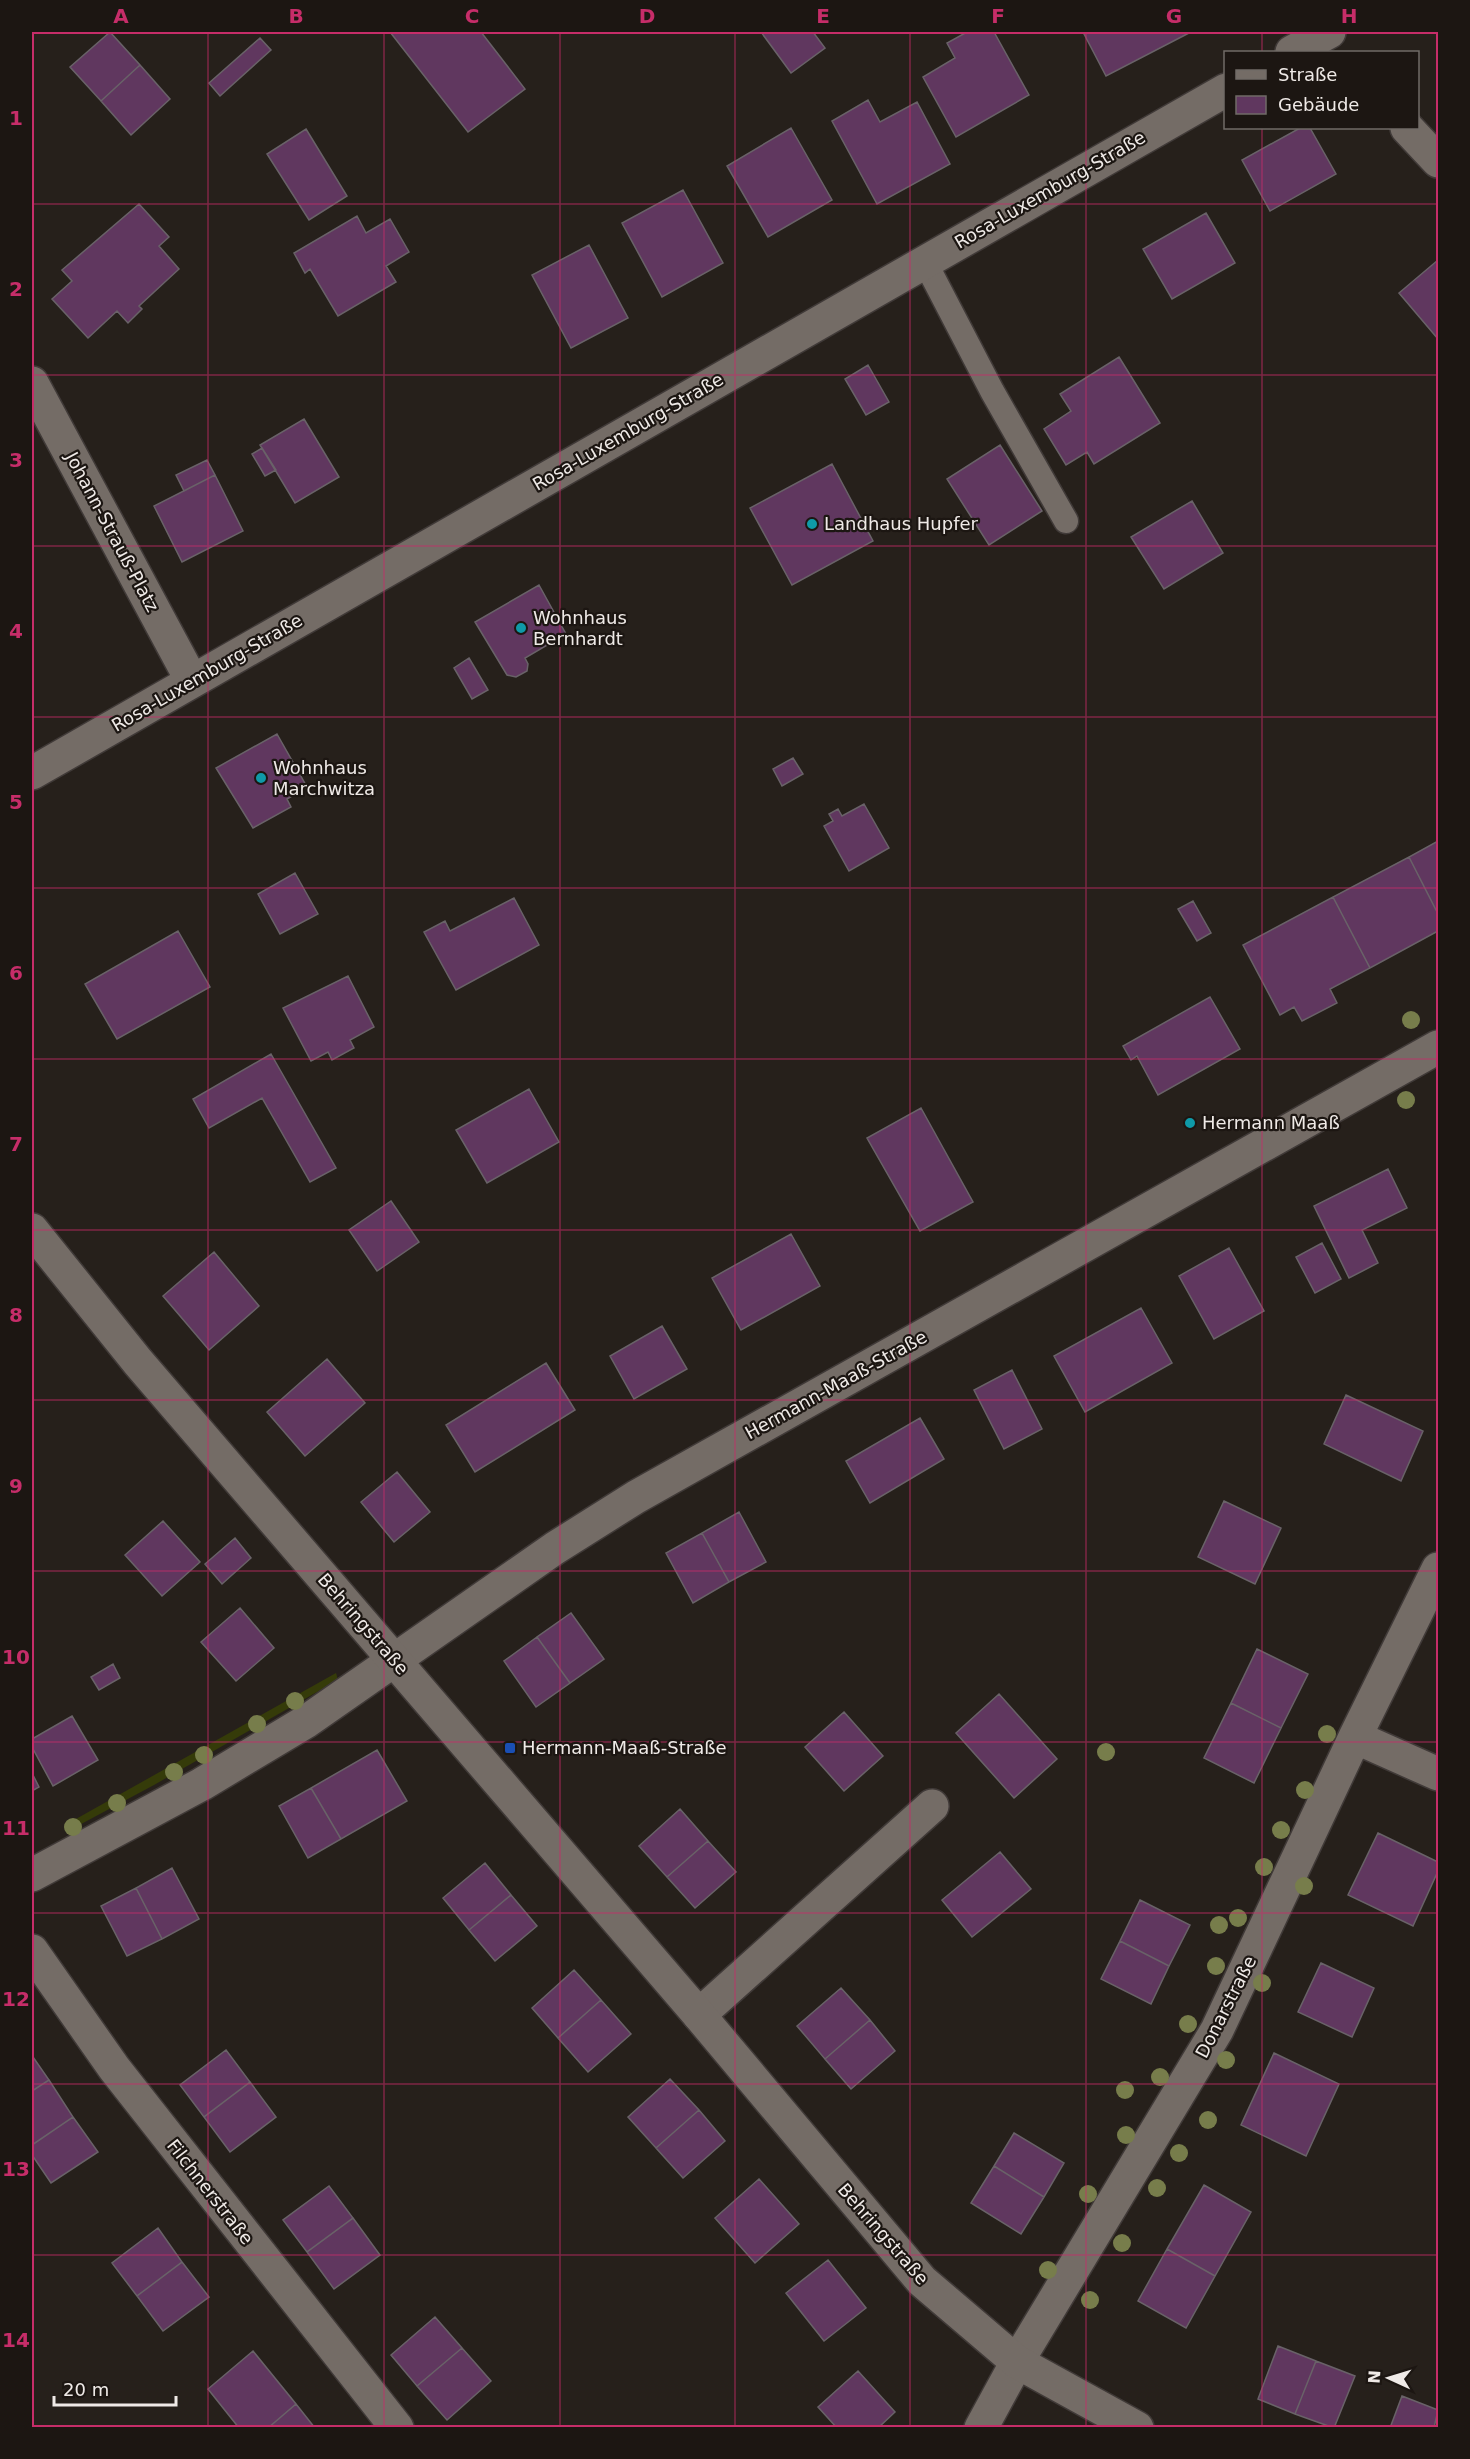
<svg xmlns="http://www.w3.org/2000/svg" width="1470" height="2459" viewBox="0 0 1470 2459" font-family="'DejaVu Sans',sans-serif">
<style>
.green{fill:#353b09}
.building{fill:#60375f;stroke:#696268;stroke-width:1.5}
.lines{fill:none;stroke-linecap:round;stroke-linejoin:round}
.lane-casing{stroke:#403a38;stroke-width:27}
.street-casing{stroke:#403a38;stroke-width:36}
.secondary-casing{stroke:#403a38;stroke-width:36}
.lane{stroke:#746c66;stroke-width:24}
.street{stroke:#746c66;stroke-width:33}
.secondary{stroke:#746c66;stroke-width:33}
.tree{fill:#777d4b}
.grid{fill:none;stroke:#c62d69;stroke-width:1.5;stroke-opacity:0.55}
.culture-dot{fill:#0f9aa8;stroke:#1c1612;stroke-width:2}
.transit-dot{fill:#1a4fb4;stroke:#1c1612;stroke-width:2}
.labels{text-anchor:middle;stroke-width:4.5;stroke-linejoin:round;paint-order:stroke}
.street-label{font-size:18px;fill:#efeae7;stroke:#1c1612}
.poi-label{font-size:18px;fill:#efeae7;stroke:#1c1612;text-anchor:start}
.neatline{fill:none;stroke:#c62d69;stroke-width:2}
.grid-label{font-size:20px;text-anchor:middle;font-weight:bold;fill:#c62d69}
</style>
<rect width="100%" height="100%" fill="#26201b"/>
<path class="green" d="M336,1673l2,7 -184,105 -84,45 -3,-6z"/>
<path class="building" d="M110,32l30,33 -39,36 -31,-34z
M390,32h91l44,57 -57,43z
M761,32h52l12,16 -34,25z
M967,32h27l35,63 -73,42 -33,-60 32,-19 -8,-15z
M1083,32h105l1,1 -83,43z
M260,38l11,12 -51,46 -11,-13z
M140,65l30,34 -39,36 -30,-34z
M868,100l12,22 37,-20 33,62 -73,40 -45,-83z
M791,128l41,72 -64,37 -41,-71z
M1300,128h10l26,46 -66,37 -28,-51z
M306,129l41,67 -38,24 -42,-66z
M683,190l40,73 -61,34 -40,-74z
M139,204l30,33 -10,9 20,23 -40,37 3,3 -14,14 -11,-12 -29,27 -36,-39 20,-18 -10,-11z
M1206,213l29,50 -63,36 -29,-50z
M357,216l9,17 24,-14 19,33 -23,14 10,16 -58,34 -28,-47 -5,4 -11,-20z
M589,245l39,73 -57,30 -39,-73z
M1438,260v79l-39,-46z
M1119,357l41,66 -66,41 -7,-12 -21,13 -22,-36 27,-18 -11,-17z
M868,365l21,37 -23,13 -21,-36z
M304,419l35,58 -44,26 -35,-58z
M1000,445l42,66 -53,34 -42,-66z
M262,448l14,22 -11,6 -13,-22z
M207,460l8,15 -31,16 -8,-16z
M832,464l41,77 -81,44 -42,-77z
M215,475l28,56 -61,31 -28,-56z
M1192,501l31,52 -59,36 -33,-52z
M539,585l27,49 -41,24 3,6 -1,7 -11,6 -9,-2 -32,-53z
M469,658l19,32 -16,9 -18,-31z
M277,734l30,53 -20,12 4,8 -38,21 -37,-60z
M793,758l10,16 -21,12 -9,-17z
M864,804l25,44 -40,23 -25,-45 9,-5 -4,-7 9,-5 4,7z
M1438,841v73l-29,-57z
M1409,857l29,57v17l-68,37 -37,-71z
M295,873l23,41 -38,20 -22,-40z
M1333,897l37,71 -40,21 7,14 -35,18 -8,-14 -14,8 -37,-70z
M514,898l25,47 -83,45 -32,-58 21,-11 5,10z
M1193,901l18,32 -14,8 -19,-32z
M178,931l32,56 -93,52 -32,-55z
M348,976l26,51 -24,13 4,8 -22,12 -4,-8 -17,9 -28,-53z
M1210,997l30,52 -82,46 -21,-39 -6,4 -8,-14z
M271,1054l65,114 -26,14 -48,-84 -53,30 -16,-29z
M529,1089l30,53 -72,41 -31,-53z
M921,1108l52,94 -53,29 -53,-93z
M1388,1169l19,39 -45,22 16,33 -29,15 -35,-72z
M391,1201l28,41 -42,29 -28,-41z
M791,1234l29,52 -79,44 -29,-52z
M1322,1243l19,36 -26,14 -19,-36z
M1229,1248l35,63 -50,28 -35,-63z
M214,1252l45,54 -50,44 -46,-54z
M1141,1308l31,55 -87,49 -31,-56z
M662,1326l25,43 -53,30 -24,-43z
M327,1359l38,44 -60,53 -38,-44z
M546,1363l29,47 -100,62 -29,-47z
M1012,1370l30,59 -38,20 -30,-59z
M1346,1395l77,36 -22,50 -77,-37z
M920,1418l24,41 -74,44 -24,-42z
M397,1472l33,40 -36,30 -33,-40z
M1224,1501l57,27 -26,56 -57,-27z
M739,1512l27,50 -37,20 -27,-49z
M163,1521l37,41 -38,34 -37,-41z
M702,1533l27,49 -36,21 -27,-50z
M235,1538l16,20 -29,26 -17,-20z
M240,1608l34,40 -38,33 -35,-39z
M571,1613l33,46 -34,24 -33,-46z
M537,1637l33,46 -34,24 -32,-46z
M1257,1649l51,25 -27,54 -50,-25z
M113,1664l7,14 -21,12 -8,-13z
M999,1694l58,65 -43,39 -58,-65z
M1231,1703l50,25 -27,55 -50,-25z
M844,1712l39,44 -39,35 -39,-44z
M72,1716l26,44 -45,26 -21,-39v-8z
M377,1750l30,51 -66,38 -30,-51z
M32,1773l7,14 -7,4z
M311,1788l30,51 -33,19 -29,-52z
M680,1809l28,32 -41,36 -28,-31z
M1378,1833l60,29v9l-25,55 -65,-31z
M708,1841l28,31 -41,36 -28,-31z
M1000,1852l31,37 -59,48 -30,-37z
M485,1863l26,32 -42,35 -26,-32z
M172,1868l27,51 -37,20 -26,-51z
M136,1888l26,51 -35,17 -26,-50z
M511,1895l26,31 -42,35 -26,-31z
M1140,1900l50,25 -21,41 -49,-25z
M1120,1941l49,25 -18,38 -50,-25z
M1321,1963l53,25 -22,49 -54,-25z
M574,1970l27,30 -43,38 -26,-30z
M841,1988l29,32 -45,39 -28,-33z
M601,2000l30,34 -43,38 -30,-34z
M870,2020l25,31 -44,38 -26,-30z
M226,2050l24,32 -46,35 -24,-32z
M1274,2053l65,31 -33,72 -65,-31z
M33,2057l16,23 -17,11v-33z
M670,2079l29,31 -43,38 -28,-31z
M49,2080l24,37 -41,28v-54z
M250,2082l26,35 -46,35 -26,-35z
M699,2110l26,31 -42,37 -27,-30z
M73,2117l25,35 -47,31 -19,-28v-10z
M1014,2133l50,30 -20,34 -50,-31z
M994,2166l50,31 -23,37 -50,-31z
M759,2179l40,45 -44,39 -40,-45z
M1204,2185l47,27 -36,64 -48,-27z
M329,2186l24,32 -46,34 -24,-32z
M353,2218l27,37 -46,34 -27,-37z
M158,2228l24,34 -45,34 -25,-33z
M1167,2249l48,27 -29,52 -48,-27z
M828,2260l38,48 -42,33 -38,-48z
M182,2262l27,35 -46,34 -26,-35z
M435,2317l27,31 -45,38 -26,-31z
M1278,2346l38,15 -21,53 -37,-15z
M462,2348l29,33 -44,39 -30,-34z
M253,2351l43,53 -28,24h-29l-31,-39z
M1316,2361l39,15 -21,52 -39,-14z
M858,2371l37,41 -17,16h-41l-19,-21z
M1402,2396l36,14 -4,18h-44z
M296,2404l19,24h-47z"/>
<g class="lines">
<defs>
<path id="lane" d="M925,262l67,129 74,130"/>
<path id="street" d="M1292,52l37,-20
M1407,128l31,33
M32,383l160,298
M32,773l1194,-683
M1355,1737l83,37
M32,1875l170,-91 105,-63 248,-173 81,-51 802,-450
M32,1951l82,117 283,360
M699,2015l233,-209
M981,2428l36,-66 200,-332 138,-293 83,-168"/>
<path id="secondary" d="M32,1230l106,132 561,653 223,266 95,81 120,66"/>
</defs>
<use href="#lane" class="lane-casing"/>
<use href="#street" class="street-casing"/>
<use href="#secondary" class="secondary-casing"/>
<use href="#lane" class="lane"/>
<use href="#street" class="street"/>
<use href="#secondary" class="secondary"/>
</g>
<g class="tree">
<circle cx="1411" cy="1020" r="9"/>
<circle cx="1406" cy="1100" r="9"/>
<circle cx="295" cy="1701" r="9"/>
<circle cx="257" cy="1724" r="9"/>
<circle cx="1327" cy="1734" r="9"/>
<circle cx="1106" cy="1752" r="9"/>
<circle cx="204" cy="1755" r="9"/>
<circle cx="174" cy="1772" r="9"/>
<circle cx="1305" cy="1790" r="9"/>
<circle cx="117" cy="1803" r="9"/>
<circle cx="73" cy="1827" r="9"/>
<circle cx="1281" cy="1830" r="9"/>
<circle cx="1264" cy="1867" r="9"/>
<circle cx="1304" cy="1886" r="9"/>
<circle cx="1238" cy="1918" r="9"/>
<circle cx="1219" cy="1925" r="9"/>
<circle cx="1216" cy="1966" r="9"/>
<circle cx="1262" cy="1983" r="9"/>
<circle cx="1188" cy="2024" r="9"/>
<circle cx="1226" cy="2060" r="9"/>
<circle cx="1160" cy="2077" r="9"/>
<circle cx="1125" cy="2090" r="9"/>
<circle cx="1208" cy="2120" r="9"/>
<circle cx="1126" cy="2135" r="9"/>
<circle cx="1179" cy="2153" r="9"/>
<circle cx="1157" cy="2188" r="9"/>
<circle cx="1088" cy="2194" r="9"/>
<circle cx="1122" cy="2243" r="9"/>
<circle cx="1048" cy="2270" r="9"/>
<circle cx="1090" cy="2300" r="9"/>
</g>
<path class="grid" d="M208,32v2396M384,32v2396M560,32v2396M735,32v2396M910,32v2396M1086,32v2396M1262,32v20M1262,128v2300M32,204h1406M32,375h1406M32,546h1406M32,717h1406M32,888h1406M32,1059h1406M32,1230h1406M32,1400h1406M32,1571h1406M32,1742h1406M32,1913h1406M32,2084h1406M32,2255h1406"/>
<g class="culture-dot">
<circle cx="812" cy="524" r="6"/>
<circle cx="521" cy="628" r="6"/>
<circle cx="261" cy="778" r="6"/>
<circle cx="1190" cy="1123" r="6"/>
</g>
<rect class="transit-dot" x="504" y="1742" width="12" height="12" rx="3"/>
<g class="labels">
<g class="street-label">
<text transform="translate(1050 190) rotate(-30)" y="6">Rosa-Luxemburg-Straße</text>
<text transform="translate(628 432) rotate(-30)" y="6">Rosa-Luxemburg-Straße</text>
<text transform="translate(112 532) rotate(62)" y="6">Johann-Strauß-Platz</text>
<text transform="translate(207 673) rotate(-30)" y="6">Rosa-Luxemburg-Straße</text>
<text transform="translate(836 1385) rotate(-29)" y="6">Hermann-Maaß-Straße</text>
<text transform="translate(363 1624) rotate(49)" y="6">Behringstraße</text>
<text transform="translate(1226 2007) rotate(-63)" y="6">Donarstraße</text>
<text transform="translate(210 2192) rotate(52)" y="6">Filchnerstraße</text>
<text transform="translate(883 2234) rotate(49)" y="6">Behringstraße</text>
</g>
<g class="poi-label">
<text x="824" y="530">Landhaus Hupfer</text>
<text x="533" y="624">Wohnhaus<tspan x="533" dy="21">Bernhardt</tspan></text>
<text x="273" y="774">Wohnhaus<tspan x="273" dy="21">Marchwitza</tspan></text>
<text x="1202" y="1129">Hermann Maaß</text>
<text x="522" y="1754">Hermann-Maaß-Straße</text>
</g>
</g>
<rect width="1470" height="2459" fill="none" stroke="#1c1612" stroke-width="66"/>
<rect x="1224" y="51" width="195" height="78" fill="#1c1612" stroke="#706b67" stroke-width="1.5"/>
<rect x="1236" y="70" width="30" height="9" fill="#746c66" stroke="#706b67" stroke-width="1.5"/>
<text x="1278" y="81" font-size="18" fill="#efeae7">Straße</text>
<rect x="1236" y="96" width="30" height="18" fill="#60375f" stroke="#706b67" stroke-width="1.5"/>
<text x="1278" y="111" font-size="18" fill="#efeae7">Gebäude</text>
<g transform="translate(1389 2378) rotate(274)" stroke="#1c1612" stroke-width="4.5" paint-order="stroke">
<path d="M0-4.5L10 22L0 15L-10 22Z" fill="#efeae7"/>
<text y="-9" font-size="16" font-weight="bold" text-anchor="middle" fill="#efeae7">N</text>
</g>
<path d="M54 2396v9h122v-9" fill="none" stroke="#efeae7" stroke-width="3"/>
<text x="63" y="2396" font-size="18" fill="#efeae7" stroke="#1c1612" stroke-width="4.5" paint-order="stroke">20 m</text>
<rect x="33" y="33" width="1404" height="2393" class="neatline"/>
<g class="grid-label">
<text x="121" y="23">A</text>
<text x="296" y="23">B</text>
<text x="472" y="23">C</text>
<text x="647" y="23">D</text>
<text x="823" y="23">E</text>
<text x="998" y="23">F</text>
<text x="1174" y="23">G</text>
<text x="1349" y="23">H</text>
<text x="16" y="125">1</text>
<text x="16" y="296">2</text>
<text x="16" y="467">3</text>
<text x="16" y="638">4</text>
<text x="16" y="809">5</text>
<text x="16" y="980">6</text>
<text x="16" y="1151">7</text>
<text x="16" y="1322">8</text>
<text x="16" y="1493">9</text>
<text x="16" y="1664">10</text>
<text x="16" y="1835">11</text>
<text x="16" y="2006">12</text>
<text x="16" y="2176">13</text>
<text x="16" y="2347">14</text>
</g>
</svg>
